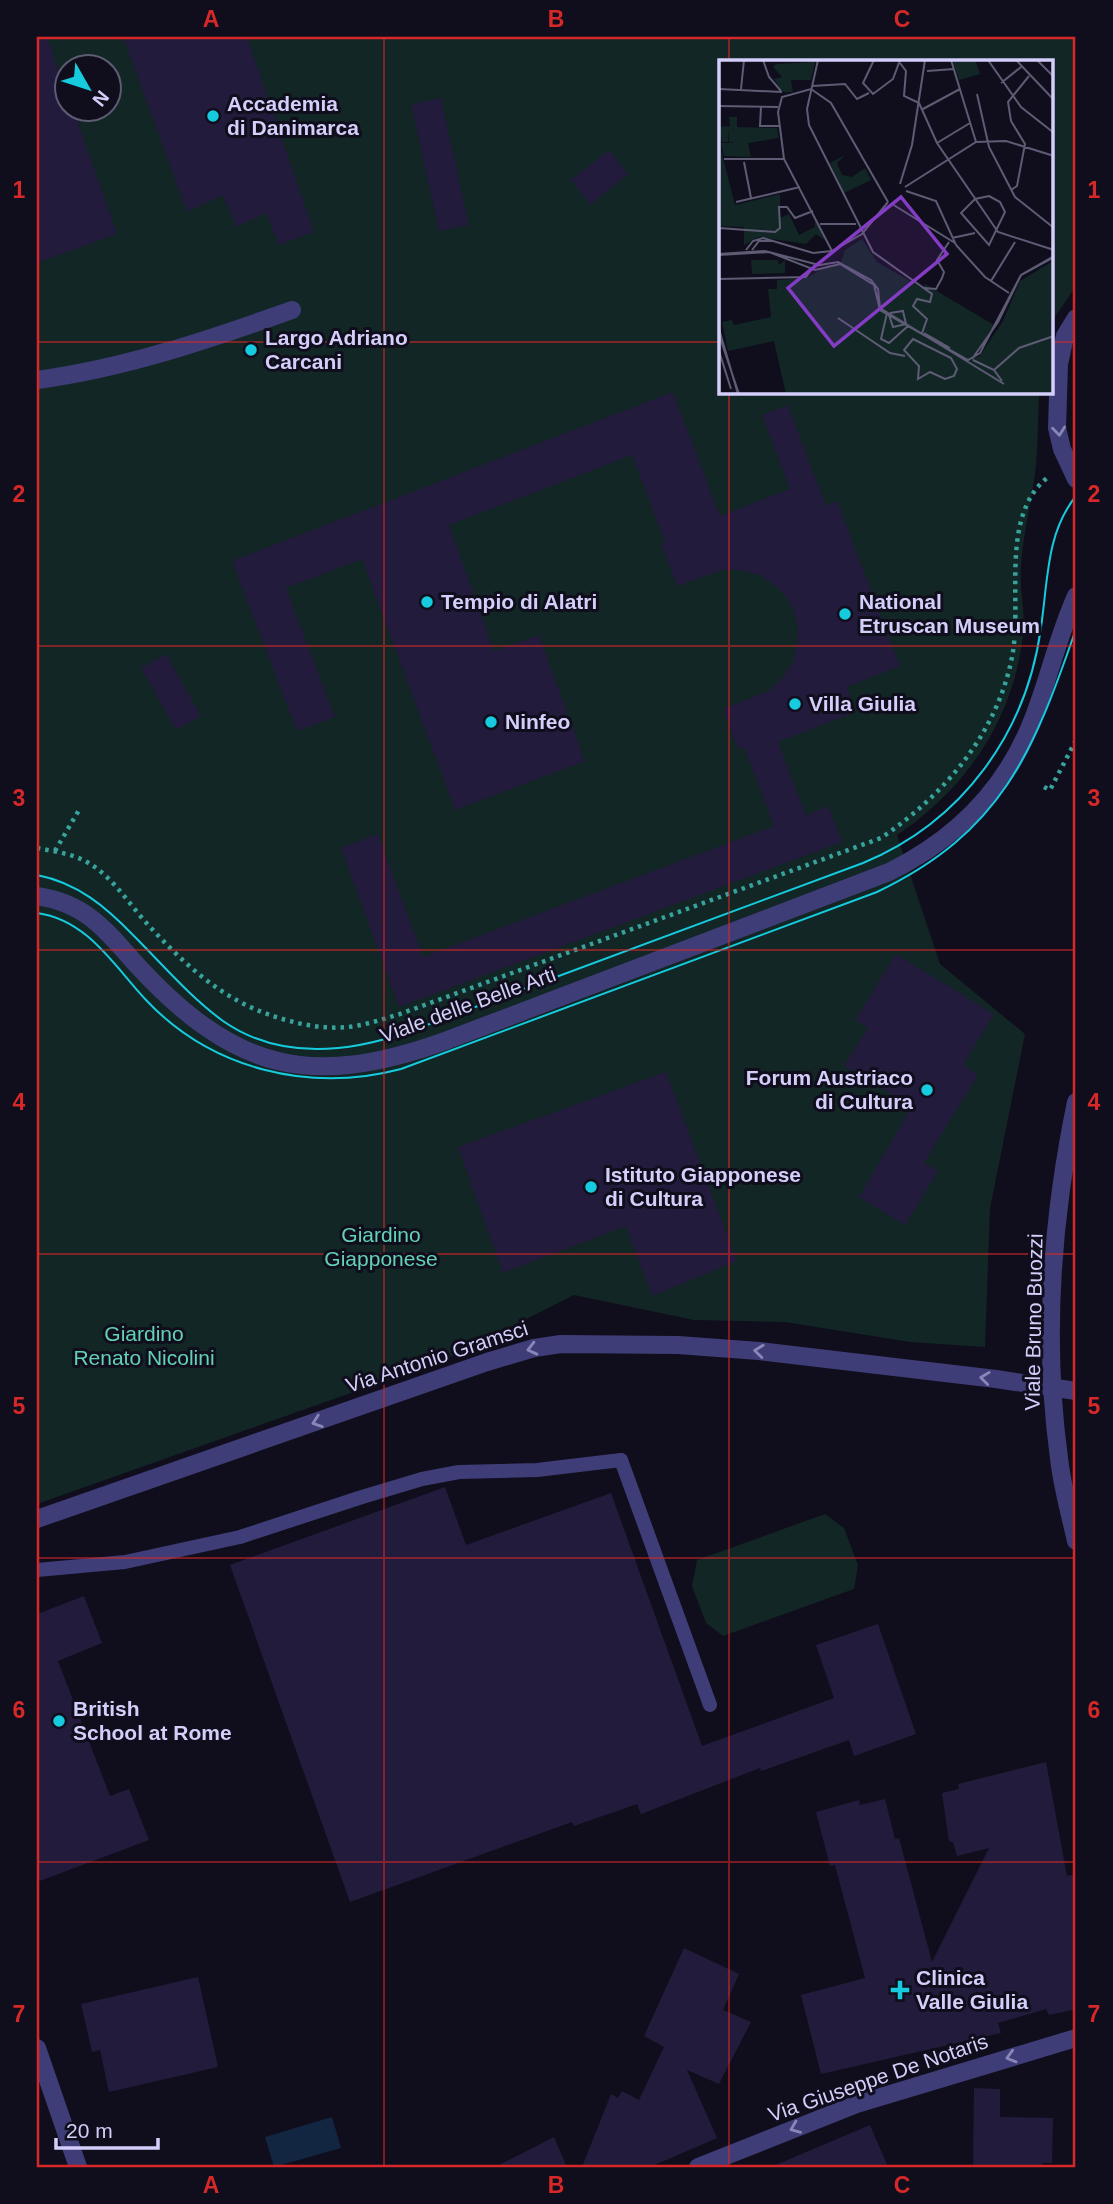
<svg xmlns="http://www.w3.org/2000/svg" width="1113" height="2204" viewBox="0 0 1113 2204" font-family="Arial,sans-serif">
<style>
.green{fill:#112625;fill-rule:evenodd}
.water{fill:#122541}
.building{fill:#221b3b}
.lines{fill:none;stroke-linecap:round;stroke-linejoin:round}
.path{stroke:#38a39c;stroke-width:4.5;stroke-dasharray:3.5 5;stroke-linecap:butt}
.service{stroke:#3f3d77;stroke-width:14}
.minor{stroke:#3f3d77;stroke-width:18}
.tertiary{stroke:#3f3d77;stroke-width:18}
.tram{stroke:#16cbde;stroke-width:2}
.oneway{stroke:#8986b8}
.grid{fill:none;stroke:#d62828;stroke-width:2;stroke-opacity:0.55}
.poi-dot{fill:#16cbde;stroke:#100e1c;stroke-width:2.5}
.labels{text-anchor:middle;stroke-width:6;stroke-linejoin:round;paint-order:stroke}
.poi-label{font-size:21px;font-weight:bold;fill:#d3cefa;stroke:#100e1c;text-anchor:start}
.street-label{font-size:21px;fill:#d3cefa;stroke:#100e1c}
.park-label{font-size:21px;fill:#62d2b5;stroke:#100e1c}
.inset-road{fill:none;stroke:#5e5b75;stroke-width:2}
.view{fill:#843cc5;fill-opacity:0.15;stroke:#843cc5;stroke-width:3.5}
.inset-edge{fill:none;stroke:#d3cefa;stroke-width:3.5}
.neatline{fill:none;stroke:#d62828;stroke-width:2.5}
.grid-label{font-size:23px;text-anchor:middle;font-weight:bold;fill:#d62828}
</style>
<rect width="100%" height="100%" fill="#100e1c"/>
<path class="green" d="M37,37h1039v249l-24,35v-260h-331v331h318c-1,25 -1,50 -3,74 -4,34 -13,67 -15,100 -2,23 5,46 2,69 -10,85 -56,153 -126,200l43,129 85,70 -35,174 -5,139 -75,-5 -125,-20 -91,-2 -120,-25 -127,64 -410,145zM66,66h42v42h-42z
M825,1514l19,14 14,37 -4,24 -131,47 -17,-13 -14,-37 5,-26z"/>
<path class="water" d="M332,2117l9,31 -67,19 -9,-30z"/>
<path class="building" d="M37,37h10l19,54v17h7l44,126 -80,29z
M123,37h124l67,195 -35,13 -13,-32 -30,14 -13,-32 -36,17z
M441,98l28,127 -30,6 -28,-127z
M609,150l19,24 -38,31 -19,-25z
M673,392l47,124 70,-27 -28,-74 26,-10 38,101 11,-5 63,165 -53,21 9,25 -78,30 28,73 22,-9 14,36 -443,165 -58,-159 37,-14 45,123 351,-131 -30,-79 -6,2 -15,-40 45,-18 14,-12 10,-16 5,-17 1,-18 -5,-18 -8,-15 -13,-12 -15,-9 -17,-4h-18l-45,16 -16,-42 4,-1 -33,-88 -183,70 45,126 45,-16 46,126 -130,49 -93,-251 -76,29 49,129 -38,14 -65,-170z
M166,654l35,62 -25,14 -35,-62z
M896,954l98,60 -31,51 15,10 -54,88 14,8 -33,54 -46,-28 53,-91 -68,-40 24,-38 -13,-8z
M666,1072l71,189 -85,35 -26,-70 -123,47 -45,-126z
M445,1487l21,58 145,-52 91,253 132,-48 -18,-53 62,-21 38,110 -62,22 -5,-16 -88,31 -1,-3 -119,46 -4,-10 -63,22 -2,-4 -222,80 -120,-337z
M84,1596l18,47 -44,18 52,135 19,-7 20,51 -112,42v-271l3,2z
M1046,1762l21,114 9,-2v135l-27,6 -3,-6 -48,14 3,10 -180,41 -20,-79 64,-17 -30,-113 -5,1 -14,-54 43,-12 1,5 25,-6 10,40 4,-1 33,124 57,-114 -32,8 -4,-14 -4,-1 -7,-48 17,-4 -1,-5z
M684,1948l55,26 -16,36 28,12 -32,62 -32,-14 30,68 -67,29h-68l29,-73 7,4 4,-7 17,9 25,-53 -20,-11z
M198,1977l20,90 -109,25 -9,-42 -8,2 -11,-48z
M974,2088l26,1v28l53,1 -1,45h-10v4h-69z
M870,2125l18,42h-117z
M554,2137l13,30h-72z"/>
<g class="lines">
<path class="path" d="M1044,787l6,3 26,-50
M37,848c15,3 32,5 46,12 29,14 46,45 68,68 41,44 79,78 139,93 18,5 39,8 58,6 18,-2 35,-8 52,-13l481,-176c63,-43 116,-104 131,-181 11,-54 -13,-140 35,-179
M55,851l24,-41"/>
<path class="service" d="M37,1570l88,-8 115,-25 122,-40 60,-18 37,-7 78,-2 84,-10 89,245"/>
<path class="minor" d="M1076,318l-11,18 -6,28 -2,64 5,21 14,30
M37,380c88,-12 171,-40 255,-70
M37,1519l450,-157 47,-14 27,-4 117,1 81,6 237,28 80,12
M37,2048l41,119
M698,2167l159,-63 219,-66"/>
<path class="tertiary" d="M37,896c48,7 68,33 98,67 98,107 174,127 310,78l444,-169c67,-33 117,-83 144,-153 16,-41 25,-83 43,-123
M1076,1102c-24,116 -33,239 -17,356 3,28 11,56 17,83"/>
<path class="tram" d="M37,875c41,8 69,32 97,61 29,29 56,61 89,85 56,39 124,32 185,11l455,-169c99,-41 164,-130 178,-236 7,-46 5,-94 35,-131
M37,913c51,7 77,53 109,87 66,70 164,93 255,69l476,-177c125,-60 156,-139 199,-263"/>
</g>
<defs><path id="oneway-chevron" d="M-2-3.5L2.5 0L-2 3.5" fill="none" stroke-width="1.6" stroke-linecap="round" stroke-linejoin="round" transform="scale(1.75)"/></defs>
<g class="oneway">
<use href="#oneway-chevron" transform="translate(1059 431) rotate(84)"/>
<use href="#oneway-chevron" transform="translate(532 1349) rotate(166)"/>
<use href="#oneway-chevron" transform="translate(759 1351) rotate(-174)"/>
<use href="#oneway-chevron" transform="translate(985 1378) rotate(-173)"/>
<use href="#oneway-chevron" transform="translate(317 1422) rotate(161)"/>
<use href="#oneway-chevron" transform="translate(1011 2057) rotate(164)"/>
<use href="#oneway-chevron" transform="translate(795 2128) rotate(158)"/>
</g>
<path class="grid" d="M384,37v2130M729,37v24M37,342h684M1052,342h24M729,392v1775M37,646h1039M37,950h1039M37,1254h1039M37,1558h1039M37,1862h1039"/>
<g class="poi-dot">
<circle cx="213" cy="116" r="7"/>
<circle cx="251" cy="350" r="7"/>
<circle cx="427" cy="602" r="7"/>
<circle cx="845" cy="614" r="7"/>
<circle cx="795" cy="704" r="7"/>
<circle cx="491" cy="722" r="7"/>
<circle cx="927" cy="1090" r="7"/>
<circle cx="591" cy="1187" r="7"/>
<circle cx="59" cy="1721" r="7"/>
<path d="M896.5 1979.5h7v7h7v7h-7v7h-7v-7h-7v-7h7z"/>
</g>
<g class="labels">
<g class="poi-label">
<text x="227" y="111">Accademia<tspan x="227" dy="24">di Danimarca</tspan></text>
<text x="265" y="345">Largo Adriano<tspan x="265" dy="24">Carcani</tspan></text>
<text x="441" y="609">Tempio di Alatri</text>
<text x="859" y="609">National<tspan x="859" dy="24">Etruscan Museum</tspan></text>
<text x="809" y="711">Villa Giulia</text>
<text x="505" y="729">Ninfeo</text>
<text x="913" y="1085" text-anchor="end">Forum Austriaco<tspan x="913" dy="24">di Cultura</tspan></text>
<text x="605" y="1182">Istituto Giapponese<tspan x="605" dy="24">di Cultura</tspan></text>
<text x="73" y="1716">British<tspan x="73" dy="24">School at Rome</tspan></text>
<text x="916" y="1985">Clinica<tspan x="916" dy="24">Valle Giulia</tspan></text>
</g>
<g class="street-label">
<text transform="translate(468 1005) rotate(-20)" y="7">Viale delle Belle Arti</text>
<text transform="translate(1034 1322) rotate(-89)" y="7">Viale Bruno Buozzi</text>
<text transform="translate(437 1357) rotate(-18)" y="7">Via Antonio Gramsci</text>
<text transform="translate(878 2078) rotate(-19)" y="7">Via Giuseppe De Notaris</text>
</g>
<g class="park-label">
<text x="381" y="1242">Giardino<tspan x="381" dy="24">Giapponese</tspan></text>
<text x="144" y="1341">Giardino<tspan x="144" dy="24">Renato Nicolini</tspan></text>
</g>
</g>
<g transform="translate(719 60)">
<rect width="334" height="334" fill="#100e1c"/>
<path d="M256,0l5,14 -21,6 -6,-18zM96,2l-4,18h-20l2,12h-10l-9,-13 8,-2 -9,-10 3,-3zM10,57h8v10l40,1 2,10 -31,5 3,14 -27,-1 -3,-13h14l-6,-1v-13l-1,13h-6l-3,-15 11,-1zM0,82l16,63 45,-11v24l9,-4 10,21 16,-8v-11l10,24 -9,-6 -10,10 -47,-7 -15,8v-18l-25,-1zM126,95l-8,8 5,12 10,2 13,-9 6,12 -27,13 -14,-30zM143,179l15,23 45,26 3,-4 69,41 -19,31 4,1 24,-36 17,-40 33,-20v133h-267l-12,-53 -46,10 -6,-29 10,-2 2,5 37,-8 -3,-28h9v-9l30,-2 21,-13h12l5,-15zM32,200h27l1,5 6,-5v13l-33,1z" fill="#112625"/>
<path class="inset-road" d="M44,0l6,17 12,14M99,0l-11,49 2,16 64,127 59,42 -2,8 -13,-3 -4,7 14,13 -5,14M155,0l-11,23 10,11 20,-15 7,-19M232,0l25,82M269,0l33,47 33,26M297,0l38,40M318,0l17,17M181,3l6,8 -2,25 15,7M208,11l27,-2M282,23l20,-16M93,26l33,-2 12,15 12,-6M0,29l63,3M22,29l3,-29M258,34l12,53 26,50 39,31M200,43l18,40 61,89 56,18M0,46l59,1M42,47l-1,19h19M204,49l37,-20M218,83l33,-20M5,99h60M25,102l7,36M181,124l12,-39 13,-85M186,127l71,-45 30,-1 48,15M292,130l6,-4 8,-42 -14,-23 -3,-19 21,-26M187,131l30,10 20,44 29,32 24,16M270,136l11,6 5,10 -16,33 -28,-32 14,-14zM17,142l64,-15M173,144l63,39M101,164h36M0,168l56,4 5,-4 -1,-21h8l8,11 18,-7M233,178l23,-5M27,190l7,-9 10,-3 50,15 19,-2 30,-17 26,-32M33,190l7,-9h14M113,191l-48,-92 -6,-47 4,-15 29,-8 20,14 57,99M0,194l46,-3 54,14M0,195l50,-3 46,18 25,-6 34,21 6,25 88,50 12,-7 41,-78 33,-18M95,206l24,-4 33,18 7,9 2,19 124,76M0,219l87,-2 8,-11M272,221l24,-39M205,228l12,1 6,-11 2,-6 -7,-12 12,-18M168,253l-6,26 8,4 19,-17M171,253l13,-2 3,13M170,255l4,12 13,-3M119,258l52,35 15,3M0,269l19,65M205,273l26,15M0,275l20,59M194,279l38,19 6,11 -3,7 -9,3 -15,-7 -12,7 1,-13 -15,-16zM0,291l12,38M253,299l26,-37 23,-47 33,-19M254,300l21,10 8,11M275,310l25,-22 35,-12"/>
<path class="view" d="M182,137l46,57 -113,92 -46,-58z"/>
<rect width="334" height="334" class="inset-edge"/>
</g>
<rect width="1113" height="2204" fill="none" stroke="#100e1c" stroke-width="77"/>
<g transform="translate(88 88) rotate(129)"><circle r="33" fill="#100e1c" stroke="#5e5b75" stroke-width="2"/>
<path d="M0-5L12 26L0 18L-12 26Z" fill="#16cbde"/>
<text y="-10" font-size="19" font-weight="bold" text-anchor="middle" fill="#d3cefa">N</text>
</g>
<path d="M56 2138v10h102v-10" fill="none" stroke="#d3cefa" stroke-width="3.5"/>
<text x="66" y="2138" font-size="21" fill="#d3cefa" stroke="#100e1c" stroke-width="5" paint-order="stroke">20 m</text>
<rect x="38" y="38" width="1036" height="2128" class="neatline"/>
<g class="grid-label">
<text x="211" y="27">A</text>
<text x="556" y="27">B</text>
<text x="902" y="27">C</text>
<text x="19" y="198">1</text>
<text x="1094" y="198">1</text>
<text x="19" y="502">2</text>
<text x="1094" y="502">2</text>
<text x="19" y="806">3</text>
<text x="1094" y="806">3</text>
<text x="19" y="1110">4</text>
<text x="1094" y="1110">4</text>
<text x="19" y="1414">5</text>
<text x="1094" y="1414">5</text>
<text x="19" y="1718">6</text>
<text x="1094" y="1718">6</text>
<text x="19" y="2022">7</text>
<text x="1094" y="2022">7</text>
<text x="211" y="2193">A</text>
<text x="556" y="2193">B</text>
<text x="902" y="2193">C</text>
</g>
</svg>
